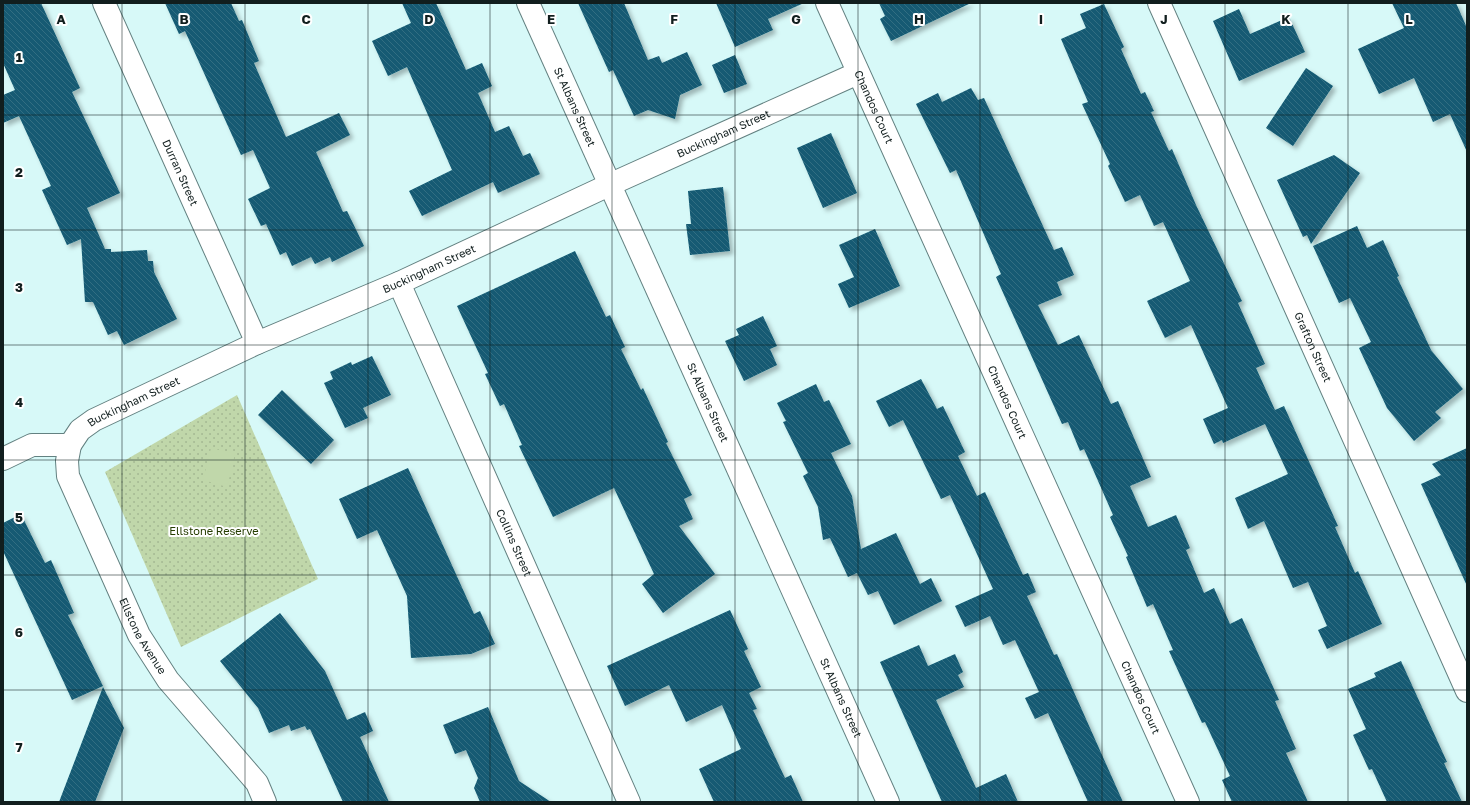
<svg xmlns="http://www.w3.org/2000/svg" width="1470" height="805" viewBox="0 0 1470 805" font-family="'Golos Text',sans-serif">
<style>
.park{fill:url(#park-dots)}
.pitch{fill:#c0d7aa}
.building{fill:url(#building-back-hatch);filter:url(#shadow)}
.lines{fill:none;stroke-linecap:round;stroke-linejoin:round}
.minor-casing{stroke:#638181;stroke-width:24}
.minor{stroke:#fff;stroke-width:22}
.grid{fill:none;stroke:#111e1e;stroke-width:1;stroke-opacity:0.55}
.labels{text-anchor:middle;stroke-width:4;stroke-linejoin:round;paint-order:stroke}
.street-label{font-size:11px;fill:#111e1e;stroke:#fff}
.park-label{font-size:11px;fill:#263d01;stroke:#fff}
.grid-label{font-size:13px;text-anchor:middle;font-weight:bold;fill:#111e1e;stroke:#fff;stroke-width:4;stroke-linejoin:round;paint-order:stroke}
</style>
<defs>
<pattern id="park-dots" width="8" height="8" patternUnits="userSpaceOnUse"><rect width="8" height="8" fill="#c0d7aa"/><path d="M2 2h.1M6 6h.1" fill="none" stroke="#a4b892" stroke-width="1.8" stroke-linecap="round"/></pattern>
<pattern id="building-back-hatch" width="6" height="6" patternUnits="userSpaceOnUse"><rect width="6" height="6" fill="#125a73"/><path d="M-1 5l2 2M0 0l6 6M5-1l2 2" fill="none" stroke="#336e82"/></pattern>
<filter id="shadow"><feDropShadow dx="3.5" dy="3.5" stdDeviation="2" flood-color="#0004"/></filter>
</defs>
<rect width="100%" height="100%" fill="#d7f9f8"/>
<path class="park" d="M237,395l81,184 -137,68 -76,-175z"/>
<path class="pitch" d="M211,448l24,6 -8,33 -24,-7z"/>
<path class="building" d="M3,3h38l39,85 -8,4 48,101 -33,15 18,41h6v3l36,-2 1,11h5l1,11 23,47 -53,26 -7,-14 -9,4 -15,-33h-8l-4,-63 -14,6 -25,-55 9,-4 -32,-70 -16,7v-28l12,-5 -12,-27z
M165,3h66l8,18 3,-1 17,41 -5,2 32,74 53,-24 11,22 -34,17 27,60 4,-1 17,35 -32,16 -2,-5 -15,7 -4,-7 -19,9 -6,-14 -6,3 -14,-31 -5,2 -13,-27 22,-11 -17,-38 -12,5 -56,-124 -6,3z
M402,3h34l30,67 16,-7 10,23 -14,7 17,39 14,-6 14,30 7,-3 10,21 -42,19 -5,-11 -71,34 -13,-25 43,-21 -45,-103 -19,9 -16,-35 39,-18z
M578,3h46l24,57 11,-4 3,7 25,-11 15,33 -22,10 -5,24 -27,-9 -14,6 -21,-46 -4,2z
M716,3h88l-36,16 5,11 -38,17z
M879,3h92l-80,38 -11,-22 5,-3z
M1392,3h64l11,25v124l-17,-38 -17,8 -19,-44 -35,16 -21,-45 46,-21z
M1104,4l20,43 -3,2 20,45 4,-2 9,19 -3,1 18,39 3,-2 24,56 46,96 -4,2 27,61 -9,4 19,42 9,-4 54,120 -3,1 20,46 3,-2 24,53 -55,25 -9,-19 9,-4 -19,-44 -15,6 -29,-67 -16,8 -13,-31 53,-24 -23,-50 -42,19 -1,-3 -8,4 -11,-25 25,-11 -37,-83 -26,13 -18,-37 43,-20 -27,-59 -9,4 -14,-31 -15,7 -17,-36 2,-2 -28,-60 6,-2 -27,-63 25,-11 -6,-14z
M1239,9l11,25 39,-17 16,35 -66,29 -26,-60z
M735,55l12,29 -23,9 -12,-28z
M1306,68l27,18 -40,60 -27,-18z
M971,88l7,12 6,-2 70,152 8,-3 12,28 -17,7 5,13 -24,10 20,40 21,-10 32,69 7,-3 33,76 -21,9 18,41 28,-12 14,33 -4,2 18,43 10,-5 16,36 12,-6 37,82 -4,1 21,48 -10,4 22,49h-76l-10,-22 8,-4 -25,-54 -3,1 -33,-72 4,-1 -20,-46 -6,3 -21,-50 2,-1 -18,-39 3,-2 -29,-66 -4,2 -12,-29 -6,2 -66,-147 5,-3 -45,-104 -6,3 -34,-69 22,-11 4,9z
M831,133l26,60 -34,15 -26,-60z
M1334,155l26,18 -49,71 -4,-9 -4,2 -26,-57z
M723,187l7,64 -40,4 -4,-31h5l-3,-33z
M1357,226l10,22 16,-8 16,36 -2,1 34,73 32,39 -28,23 6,6 -27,23 -27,-33 -28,-60 12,-6 -21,-44 -11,5 -26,-57z
M875,229l25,57 -51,22 -11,-24 16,-7 -15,-32z
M575,251l31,66 4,-2 15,32 -4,2 20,41 2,-2 25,54 -2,1 26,52 -8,4 9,20 -14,7 36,48 -52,39 -21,-29 12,-10 -40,-86 -61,29 -34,-71 3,-1 -18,-41 -4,2 -15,-32 3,-1 -31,-67z
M763,316l14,30 -7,3 7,16 -33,16 -19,-40 14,-6 -3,-6z
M372,356l19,39 -28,13 5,10 -23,10 -21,-45 9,-4 -3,-7 21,-10 1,3z
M921,379l16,30 6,-3 22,46 -7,4 19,40 8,-4 38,83 5,-2 8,19 -9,4 27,59 3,-1 66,148h-35l-40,-89 -13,6 -10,-21 14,-6 -24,-52 -12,5 -13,-29 -25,11 -10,-21 38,-17 -43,-94 -9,4 -38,-79 -14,7 -13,-26z
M816,384l8,18 5,-2 22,44 -20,9 21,43 9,53 35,-16 24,51 11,-6 11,23 -48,24 -16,-34 -10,4 -11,-22 -9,4 -18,-39 -7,2 -5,-33 -15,-31 5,-3 -25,-51 3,-1 -9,-18z
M282,390l52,50 -23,24 -53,-49z
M1467,448v138l-46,-102 20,-9 -9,-11z
M408,468l66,146 6,-3 15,33 -24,10 -60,4 -4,-62 -30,-66 -20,9 -18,-40z
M21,514l24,49 6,-3 23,53 -6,2 35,71 -31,14 -69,-149v-28z
M730,610l18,39 -4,2 17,36 -12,6 8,16 -4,1 32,68 6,-3 12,27h-89l-15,-33 42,-20 -19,-44 -36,17 -17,-37 -44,21 -18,-40z
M280,613l45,58 22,49 18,-8 8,19 -13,6 29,65h-46l-33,-73 -3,1 -2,-4 -14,5 -2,-6 -20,8 -11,-25 -38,-47z
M919,645l9,21 27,-12 8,18 -5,3 6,12 -28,13 40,88 30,-14 12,28h-76l-62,-140z
M1401,661l46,101 -3,1 18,39h-75l-15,-33 -3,1 -16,-35 13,-6 -18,-40 28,-12 -2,-4z
M103,687l21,41 -29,74h-36z
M488,707l31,74 32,21h-71l-6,-14 4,-10 -12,-28 -11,4 -12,-29z"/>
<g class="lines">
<defs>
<g id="minor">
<path id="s1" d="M104,3l153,340"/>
<path id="s2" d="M528,3l360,799"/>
<path id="s3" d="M827,3l361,799"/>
<path id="s4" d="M1159,3l308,688"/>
<path id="s5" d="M399,283l230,519"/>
<path id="s6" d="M70,445l-3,16 1,15 71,159 29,45 89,103 8,19"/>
<path id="s7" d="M3,459l29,-14h38l10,-15 14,-10 163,-77 142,-60 210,-98 249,-112"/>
</g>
</defs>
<use href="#minor" class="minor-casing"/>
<use href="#minor" class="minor"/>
</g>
<path class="grid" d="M122,3v799M245,3v799M368,3v799M490,3v799M612,3v799M735,3v799M858,3v799M980,3v799M1102,3v799M1225,3v799M1348,3v799M3,115h1464M3,230h1464M3,345h1464M3,460h1464M3,575h1464M3,690h1464"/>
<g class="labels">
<g class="street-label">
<text dy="4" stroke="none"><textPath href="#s2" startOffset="114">St Albans Street</textPath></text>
<text dy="4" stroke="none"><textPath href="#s3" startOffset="114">Chandos Court</textPath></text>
<text dy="4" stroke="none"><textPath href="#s7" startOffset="797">Buckingham Street</textPath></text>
<text dy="4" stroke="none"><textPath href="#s1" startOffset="186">Durran Street</textPath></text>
<text dy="4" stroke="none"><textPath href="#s7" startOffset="473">Buckingham Street</textPath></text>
<text dy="4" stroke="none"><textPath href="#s4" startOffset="377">Grafton Street</textPath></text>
<text dy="4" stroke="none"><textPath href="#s7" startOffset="149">Buckingham Street</textPath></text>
<text dy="4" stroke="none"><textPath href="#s2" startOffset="438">St Albans Street</textPath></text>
<text dy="4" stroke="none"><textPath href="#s3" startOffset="438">Chandos Court</textPath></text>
<text dy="4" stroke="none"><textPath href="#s5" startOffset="284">Collins Street</textPath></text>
<text dy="4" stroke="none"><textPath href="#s6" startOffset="208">Ellstone Avenue</textPath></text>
<text dy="4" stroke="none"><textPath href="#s2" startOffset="762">St Albans Street</textPath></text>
<text dy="4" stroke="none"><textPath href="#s3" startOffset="762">Chandos Court</textPath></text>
</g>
<g class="park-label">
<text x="214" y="535">Ellstone Reserve</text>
</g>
</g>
<g class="grid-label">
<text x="61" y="24">A</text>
<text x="184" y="24">B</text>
<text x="306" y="24">C</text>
<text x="429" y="24">D</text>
<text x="551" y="24">E</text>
<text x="674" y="24">F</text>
<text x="796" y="24">G</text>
<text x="919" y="24">H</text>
<text x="1041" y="24">I</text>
<text x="1164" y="24">J</text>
<text x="1286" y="24">K</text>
<text x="1409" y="24">L</text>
<text x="19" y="62">1</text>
<text x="19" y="177">2</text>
<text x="19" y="292">3</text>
<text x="19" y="407">4</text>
<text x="19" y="522">5</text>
<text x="19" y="637">6</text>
<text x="19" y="752">7</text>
</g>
<rect width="1470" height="805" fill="none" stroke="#111e1e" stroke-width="8"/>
</svg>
